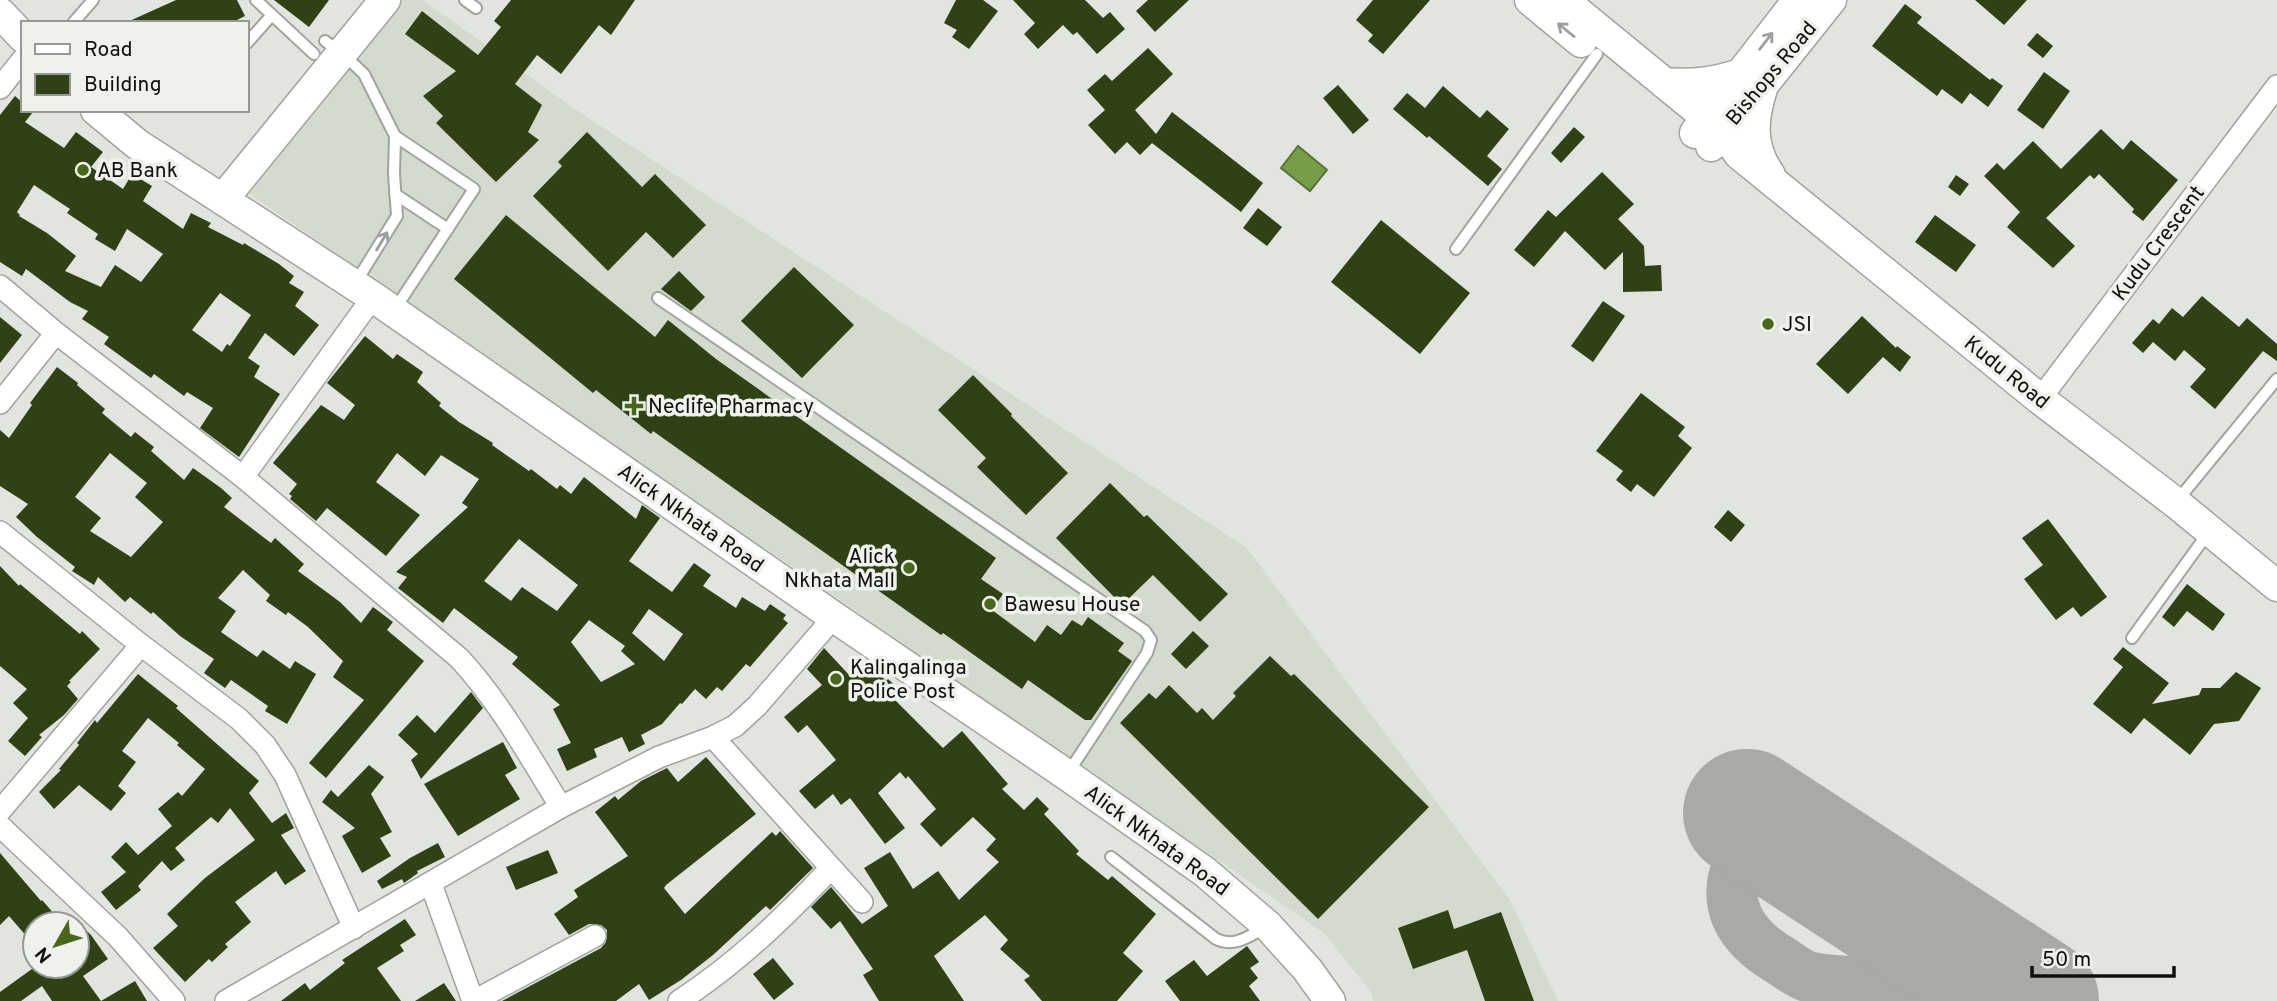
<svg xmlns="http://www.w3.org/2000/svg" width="2277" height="1001" viewBox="0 0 2277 1001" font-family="Overpass,sans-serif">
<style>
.built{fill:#d4dace}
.water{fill:#789d49;stroke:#587337;stroke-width:2}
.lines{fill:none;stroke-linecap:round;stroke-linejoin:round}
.taxiway{stroke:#a8aaa6;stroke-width:51}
.runway{stroke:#a8aaa6;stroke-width:128}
.building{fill:#2f4115;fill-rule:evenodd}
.lane-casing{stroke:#a1a39e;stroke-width:14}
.street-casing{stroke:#a1a39e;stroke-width:24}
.secondary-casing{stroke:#a1a39e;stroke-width:33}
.lane{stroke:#fff;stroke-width:10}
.street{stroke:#fff;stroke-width:21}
.secondary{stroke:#fff;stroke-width:30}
.oneway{stroke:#9f9f9f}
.poi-dot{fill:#49671b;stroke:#eff2ec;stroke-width:2.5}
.labels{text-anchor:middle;stroke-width:7;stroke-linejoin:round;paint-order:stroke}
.street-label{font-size:21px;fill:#0f100e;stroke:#eff2ec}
.poi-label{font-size:21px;fill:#0f100e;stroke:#eff2ec;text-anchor:start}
</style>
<rect width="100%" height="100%" fill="#e2e4df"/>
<path class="built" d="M388,0h35l153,110 671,438 263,352 48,101h-184l-3,-9 -47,-59 -1080,-743z"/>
<path class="water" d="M1298,146l29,24 -17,21 -29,-23z"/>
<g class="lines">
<path class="taxiway" d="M1779,836c-23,7 -46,25 -47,52 -2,35 23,58 51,74 7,5 15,11 23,14 20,6 44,5 64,7 49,3 96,5 145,5"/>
<path class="runway" d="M1747,813l288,188"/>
</g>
<path class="building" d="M176,0h61l8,16 -14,7h-106z
M274,0h55l-20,27z
M511,0h124l-24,35 -12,-10 -38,49 -24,-19 -22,29 27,21 -14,27 11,8 -43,42 -60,-59 7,-7 -20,-20 33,-25 -51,-37 17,-23 56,44 23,-28 -7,-6z
M956,0h27l15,11 -29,38 -17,-12 5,-7 -13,-7z
M1013,0h72l18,18 7,-6 15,17 -28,25 -20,-22 -4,3 -10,-10 -25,24 -14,-15 11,-11z
M1148,0h41l-34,32 -19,-21z
M1373,0h57l-47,54 -15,-13 5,-6 -17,-15z
M1975,0h52l-23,25z
M1905,4l17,13 -5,6 73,57 2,-2 11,8 -15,21 -18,-14 -8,11 -20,-15 -5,7 -65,-50z
M2037,33l16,13 -10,12 -16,-13z
M1148,48l25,26 -38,36 21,24 16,-22 91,71 -22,29 -89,-69 -12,12 -13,-13 -12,12 -27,-29 17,-15 -18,-20 18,-16 7,7z
M2044,72l26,19 -27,38 -26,-19z
M1338,85l31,35 -16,14 -30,-36z
M1443,86l37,32 7,-8 22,19 -22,27 15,13 -14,17 -59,-50 -2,2 -34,-29 14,-16 18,15z
M15,96l8,7v7l10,2 -8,10 39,26 12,-16 27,20 -12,15 32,22 9,-15 20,12 -9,15 40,28 8,-16 20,10 -3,4 35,18 1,-2 35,21 15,12 -5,7 15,9 -9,14 24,19 -25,31 -29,-23 -17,25 12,8 -6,11 26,17 -41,63 -39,-29 13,-20 -26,-16 -3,4 -30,-22 -3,4 -47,-34 5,-7 -27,-18 6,-8 -18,-9 -44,-33 -4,7 -22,-14v-147zM34,185l36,24 -3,4 31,21 -3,5 20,12 12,-22 36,25 -22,28 -26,-17 -14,22 -36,-16 11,-15 -29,-23 -28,-17 1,-1 -3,-3zM220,293l31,22 -21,31 -3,-2 -5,8 -30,-22z
M1574,127l11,10 -24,26 -10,-10z
M2101,129l22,21 8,-10 47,40 -35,41 -11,-9 2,-3 -35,-35 -5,5 -4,-4 -44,43 29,28 -22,22 -46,-41 13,-15 -36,-36 13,-13 7,7 29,-29 28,28z
M587,132l55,55 13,-13 51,51 -33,33 -27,-26 -38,39 -75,-75 29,-30 -4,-4z
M1602,172l32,32 -16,15 26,27 1,20 16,-1 1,26 -39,1v-40l-18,18 -40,-39 -31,36 -20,-17 34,-40 8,7z
M1956,175l13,9 -9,12 -12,-9z
M1258,208l24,19 -15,19 -24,-18z
M506,215l149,122 13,-17 48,39 280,199 -15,21 22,15 -11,16 43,32 12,-17 14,10 11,-15 10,6 6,-9 36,26 -6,8 14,10 -41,59h-6l-57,-40 -6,9 -79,-56 -2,2 -288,-204 -2,3 -55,-44 -3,3 -139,-114z
M1935,215l41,30 -20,27 -41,-30z
M1381,220l89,73 -50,61 -89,-72z
M794,267l60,58 -52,53 -61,-57z
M679,271l26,26 -14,14 -30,-22z
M2202,296l37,31 8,-9 30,26v17l-14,-10 -48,58 -25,-22 16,-18 -22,-19 -9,11 -22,-19 -10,11 -11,-10 21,-24 6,5 13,-16 11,9z
M1603,301l22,15 -32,46 -22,-16z
M1862,316l34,32 1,-2 14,11 -11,15 -17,-15 -35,37 -32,-30z
M0,317l22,18 -22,28z
M365,336l28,23 4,-5 26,18 -6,10 24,21 -2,3 20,16 34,21 -1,2 37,26 2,-2 26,20 3,-4 11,9 13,-17 52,42 6,-14 18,13 -31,43 43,31 22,-29 17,12 -8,11 33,22 6,-11 23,14 5,-7 16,11 -3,4 5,4 -38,44 -4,-3 -24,27 -5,-4 -11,12 -11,-10 -13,15 -2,-1 -18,21 -21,11 4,9 -16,8 -7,-15 -28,12 3,8 -30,14 -10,-22 14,-6 -18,-34 7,-4 -48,-41 6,-7 -64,-49 -11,15 -45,-35 9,-11 -11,-5 72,-65 -6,-4 17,-24 -38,-24 -16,21 -28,-23 -21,29 44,33 -34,41 -59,-48 -11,13 -26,-22 2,-3 -3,-2 8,-10 -24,-21 48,-58 23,15 11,-15 -28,-22zM519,539l59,46 -21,26 -35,-24 -11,14 -27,-20zM649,609l34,25 -19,27 -32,-28zM589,620l36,26 -4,5 14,13 -34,18 -30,-40z
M57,367l21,16 -1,2 28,24 -3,4 29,24 4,-5 19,15 -3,4 33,29 9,-12 28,20 11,10 -8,9 47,36 4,-5 29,26 -6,7 42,31 21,21 12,-16 20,15 -6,8 37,31 -98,117 -17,-15 55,-63 -31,-23 10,-16 -35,-34 -20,-15 -2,3 -20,-14 4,-6 -27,-25 -25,28 18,13 -15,21 36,25 6,-7 27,19 5,-8 21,13 -29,50 -22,-13 3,-5 -37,-26 -6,8 -21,-15 10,-14 -34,-23 -27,-24 -2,2 -21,-17 -5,5 -27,-25 -4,8 -22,-14 3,-4 -38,-30 -21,-20 12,-13 -28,-18v-56l9,8 23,-33 -2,-2zM110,453l37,30 -12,14 28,25 -32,35 -41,-26 11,-13 -26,-21z
M973,375l39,39 -1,2 57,57 -42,42 -49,-48 9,-9 -48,-48z
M1641,393l44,34 -7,9 14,12 -38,49 -17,-13 -6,8 -15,-12 7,-9 -27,-20z
M1110,483l34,34 3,-2 81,79 -28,28 -47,-47 -31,30 -66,-67z
M1728,510l17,15 -14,17 -17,-15z
M2048,519l59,78 -26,20 -8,-10 -17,13 -32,-41 19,-14 -21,-27z
M0,566l19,20 1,-2 60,50 2,-3 18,18 -31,32 2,1 -4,4 11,13 -14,16 -25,20 3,2 -17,19 -17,-15 20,-23 -15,-15 14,-14 -27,-23z
M2187,584l38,30 -12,17 -26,-20 -13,16 -12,-10z
M1193,631l16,15 -23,23 -15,-15z
M2123,647l46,36 -17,21 47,-9 3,-7h18l16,-16 25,16 -22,33 -25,3 -24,31 -46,-37 -13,16 -38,-30 30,-37 -10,-8z
M824,648l27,29 17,-15 18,19 2,-2 13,12 -7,8 49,49 19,-17 46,53 -6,5 22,21 13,-13 12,12 -5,5 35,37 -3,3 32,26 4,-4 44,38 -33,39 20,18 -26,30h-75l-18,-21 6,-4 -30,-27 8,-9 -23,-25 -51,41 30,45h-85l-16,-26 10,-6 -33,-48 -9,8 -20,-22 20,-20 31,37 26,-18 -24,-38 26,-16 23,37 25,-18 21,29 40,-38 -13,-12 10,-11 -23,-22 -32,30 -21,-23 16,-15 -28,-33 -2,3 -6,-7 -22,21 27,35 -20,16 -35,-46 -9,7 -8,-11 -18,15 -16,-18 37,-31 -29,-35 -9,8 -14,-16 38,-32 -15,-16z
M1270,656l21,20 3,-2 135,133 -111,112 -198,-196 29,-30 7,6 13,-14 28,28 5,-5 11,12 23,-24 -3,-3z
M138,674l40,32 -2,2 83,73 -10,12 23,30 14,-10 8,15 -13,7 25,36 -21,14 -9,-14 -41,31 16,20 -26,22 3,3 -16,15 -3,-3 -24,23 -32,-34 25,-22 -11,-12 38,-36 50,-38 -25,-32 -12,15 -7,-6 -36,31 10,12 -14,11 -9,-10 -24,25 3,4 -25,20 -15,-18 25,-20 -15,-15 15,-15 12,13 34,-29 -14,-17 20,-17 4,4 23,-27 -28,-24 2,-2 -31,-25 -26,33 14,11 -18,24 8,7 -15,18 -32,-26 -25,24 -15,-17 22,-22 -2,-1 20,-24 -2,-2 18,-23 2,3z
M471,692l12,16 -62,71 -10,-19 7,-6 -20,-19 19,-20 18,18z
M503,742l14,26 -12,7 15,24 -62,37 -34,-52z
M706,757l50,57 -90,71 -2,3 21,26 87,-82 4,4 4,-5 33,37 -43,42 -4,-4 -53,49 -32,25 -32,20 -10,-16 -23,17h-114l99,-53 5,-6 1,-12 -6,-5 -12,-1 -20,11 -15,-21 24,-17 -4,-7 54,-34 -33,-44 20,-16 3,4 23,-19 26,-13 11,14z
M369,765l15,12 -13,17 21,38 -12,6 11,18 -29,17 -20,-37 13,-8 -33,-26 9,-12 7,7z
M438,843l7,14 -28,14 1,2 -14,10 -2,-4 -20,10 -5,-8 33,-23z
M548,850l10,23 -42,17 -10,-23z
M0,853l41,48 1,-1 21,24h-28v22l-26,-30 -9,9z
M1448,910l6,19 47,-17 33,89h-49l-18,-51 -54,19 -15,-41z
M405,919l11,16 -16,10 4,6 -27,17 24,33h-120l24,-18 5,7 35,-27 -3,-3z
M77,922l14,13 17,24 -25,17 18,25 34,-20 12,20h-95l-10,-15 -21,15h-21v-9l36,-26h41z
M1247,946l12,16 -9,6 8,10 -9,8 11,15h-80l-15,-20 29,-21 13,16z
M773,958l21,26 -20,16 -21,-26z
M444,983l12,18h-41z"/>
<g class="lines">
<defs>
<path id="lane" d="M256,0l58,54
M465,0l11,8
M73,23l20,-23
M325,41l17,12 22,21 31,62 -1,38 3,42 -41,66
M247,43l24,-27
M395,136l79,53 -79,120
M395,194l53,35
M1456,249l141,-195
M658,298l487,333 6,9 -4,13 -79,120
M2177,501l100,-122
M2132,638l76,-105
M1111,857l105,82c19,9 33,-3 50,-12"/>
<path id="street" d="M0,88l23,-29
M0,286l56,47 187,144 216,181c41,44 70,98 102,149
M2040,399l237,-313
M0,403l56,-70
M243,477l130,-180
M0,532l141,113 98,74 26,26 20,30 69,153
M713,737l149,165
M0,811l141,-166
M0,826l118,111 56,64
M431,884l42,117
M226,1001l335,-194 98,-50 54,-20 22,-11 22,-20 77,-89
M474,1001l121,-65
M679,1001c57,-37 105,-83 152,-133"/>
<path id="secondary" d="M1530,0l51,42
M1563,0l160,131 16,23 301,245 136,104 101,83
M0,13l23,24
M1664,83c28,2 50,0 76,-9
M1762,89c-10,31 -12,58 8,86
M96,110l41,34 236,153 461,320 233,158 138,97 63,54 39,43 23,32
M1695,133l103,-133
M1711,146l52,-61 68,-85
M223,199l162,-199"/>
</defs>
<use href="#lane" class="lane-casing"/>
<use href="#street" class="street-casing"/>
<use href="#secondary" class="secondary-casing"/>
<use href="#lane" class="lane"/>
<use href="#street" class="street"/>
<use href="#secondary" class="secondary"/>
</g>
<defs><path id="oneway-shaft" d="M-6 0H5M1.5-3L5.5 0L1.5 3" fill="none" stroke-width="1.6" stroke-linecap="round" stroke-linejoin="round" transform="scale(1.75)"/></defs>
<g class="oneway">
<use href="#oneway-shaft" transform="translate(1566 30) rotate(-141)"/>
<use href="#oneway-shaft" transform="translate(1766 41) rotate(-52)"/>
<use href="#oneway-shaft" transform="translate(382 241) rotate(-59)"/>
</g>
<g class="poi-dot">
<circle cx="83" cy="170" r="7"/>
<circle cx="1768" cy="324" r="7"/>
<path d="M630.5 395.5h7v7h7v7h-7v7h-7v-7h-7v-7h7z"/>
<circle cx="909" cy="568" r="7"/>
<circle cx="990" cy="604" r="7"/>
<circle cx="836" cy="679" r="7"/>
</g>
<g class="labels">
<g class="street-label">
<text transform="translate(1771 73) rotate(-50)" y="7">Bishops Road</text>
<text transform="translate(2158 243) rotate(-53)" y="7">Kudu Crescent</text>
<text transform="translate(2007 372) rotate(39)" y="7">Kudu Road</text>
<text transform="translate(691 518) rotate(35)" y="7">Alick Nkhata Road</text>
<text transform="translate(1157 840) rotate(36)" y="7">Alick Nkhata Road</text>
</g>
<g class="poi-label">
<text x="97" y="177">AB Bank</text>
<text x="1782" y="331">JSI</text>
<text x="648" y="413">Neclife Pharmacy</text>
<text x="895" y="563" text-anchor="end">Alick<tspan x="895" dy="24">Nkhata Mall</tspan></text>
<text x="1004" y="611">Bawesu House</text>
<text x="850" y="674">Kalingalinga<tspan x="850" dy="24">Police Post</tspan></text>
</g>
</g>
<rect x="21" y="21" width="228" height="91" fill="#eff2ec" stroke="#959893" stroke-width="2"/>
<rect x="35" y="44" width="35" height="10" fill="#ffffff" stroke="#959893" stroke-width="2"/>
<text x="84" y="56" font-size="21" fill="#0f100e">Road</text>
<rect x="35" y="74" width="35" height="21" fill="#2f4115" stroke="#959893" stroke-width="2"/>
<text x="84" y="91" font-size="21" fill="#0f100e">Building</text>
<g transform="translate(56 945) rotate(231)"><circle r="33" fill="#eff2ec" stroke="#959893" stroke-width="2"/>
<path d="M0-5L12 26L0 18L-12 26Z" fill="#49671b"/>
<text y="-10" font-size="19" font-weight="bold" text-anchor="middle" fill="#0f100e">N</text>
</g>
<path d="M2032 966v10h142v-10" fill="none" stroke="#0f100e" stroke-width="3.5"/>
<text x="2042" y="966" font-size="21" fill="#0f100e" stroke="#eff2ec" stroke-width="5" paint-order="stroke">50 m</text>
</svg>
